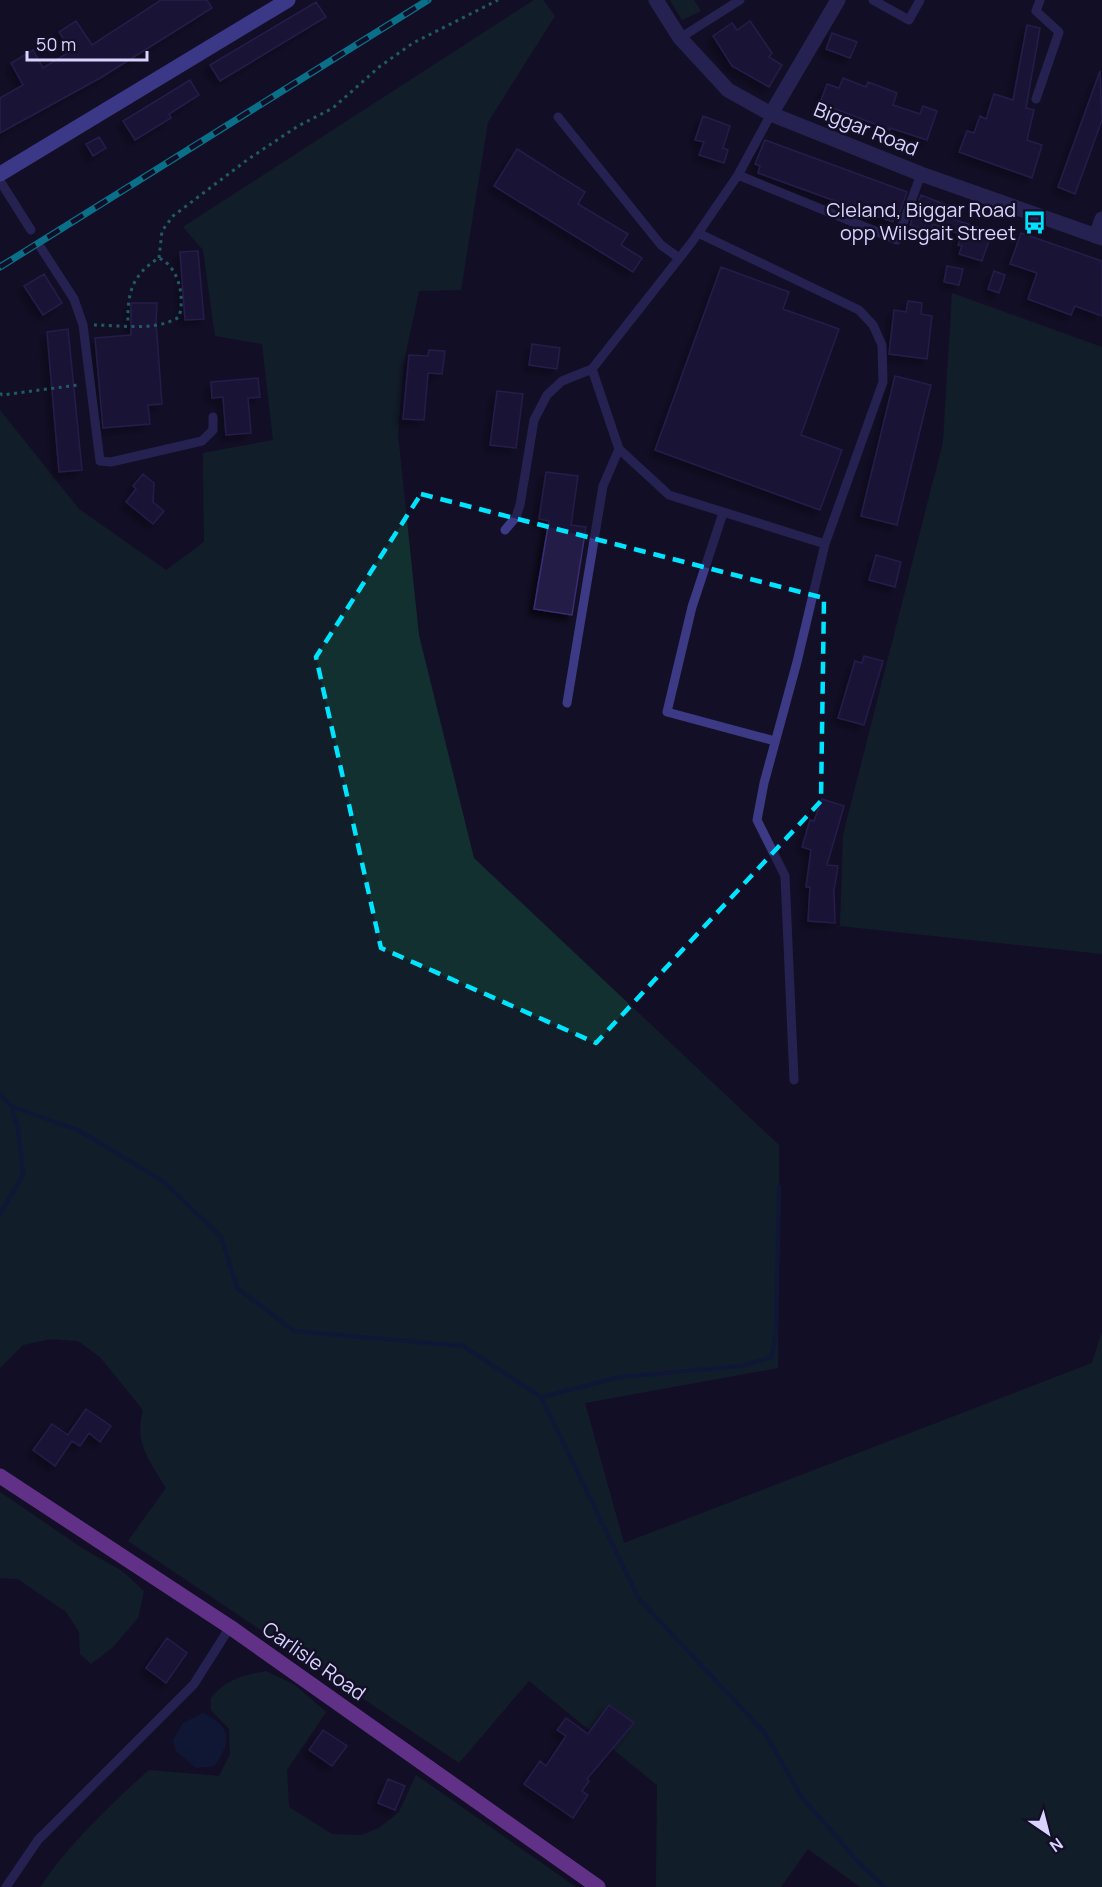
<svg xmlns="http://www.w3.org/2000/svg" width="1102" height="1887" viewBox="0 0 1102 1887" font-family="Manrope,sans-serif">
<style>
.green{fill:#12302f}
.water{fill:#0c2248}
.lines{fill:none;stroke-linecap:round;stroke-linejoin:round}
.stream{stroke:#0c2248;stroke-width:4.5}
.building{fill:#241b47;stroke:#3b2d73;stroke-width:1.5;filter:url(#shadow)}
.path{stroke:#2fb8b0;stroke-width:3;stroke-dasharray:3 4.5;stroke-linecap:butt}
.service{stroke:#3d3a85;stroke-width:9}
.minor{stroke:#3d3a85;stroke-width:15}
.tertiary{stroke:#3d3a85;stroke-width:15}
.secondary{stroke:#6f6bff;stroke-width:15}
.primary{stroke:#c25bff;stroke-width:15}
.rail-casing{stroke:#00e5ff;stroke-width:7}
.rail{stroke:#130f26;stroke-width:4.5;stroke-dasharray:14;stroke-linecap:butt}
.marked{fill:none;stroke:#00e5ff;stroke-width:4.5;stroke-dasharray:12 8;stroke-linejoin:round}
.labels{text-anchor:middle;stroke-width:5;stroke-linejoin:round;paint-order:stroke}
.street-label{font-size:20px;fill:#d9d4ff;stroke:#130f26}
.poi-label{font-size:20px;fill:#d9d4ff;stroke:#130f26;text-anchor:end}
</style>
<defs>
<filter id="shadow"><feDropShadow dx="-5.5" dy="5.5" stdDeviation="3" flood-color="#0009"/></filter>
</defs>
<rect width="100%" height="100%" fill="#130f26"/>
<path class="green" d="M534,0h9l12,16 -67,106 -27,168 -42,1 -15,71 -6,72 21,201 55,223 305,287 -1,223 -193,35 39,140 468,-180 10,-32v556h-242l-52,-38 -27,38h-125l1,-102 -128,-104 -70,82 -331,-222 38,-53c-17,-29 -32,-43 -23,-78l-43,-53 -22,-16 -27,-2 -28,6 -23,23v-958l79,99 87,61 38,-28 -1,-89 70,-13 -11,-96 -47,-8 -12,-86 -20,-23z
M670,0h24l7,11 -19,9z
M952,293l150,54v607l-262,-28 3,-91 100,-393z
M0,1492l85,58 37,21 22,20 -6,27 -26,30 -21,16 -11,-10 -1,-22 -13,-20 -48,-33 -18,-1z
M266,1671l29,14 31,27 -39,58 2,37 43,27 29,1 18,-7 20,-16 17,-37 160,112h-536c31,-45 69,-81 109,-117l70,6 11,-22 -1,-25 -18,-19v-12c15,-19 33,-23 55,-27z"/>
<path class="water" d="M203,1713c28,14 30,28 11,53l-18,2 -20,-17 -3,-11 10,-17z"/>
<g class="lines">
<path class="stream" d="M0,1094l11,12 69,25 84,51 57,55 16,51 57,43 169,15 78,51 98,202 125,133 37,64 59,68 25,23
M0,1214l23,-39 -5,-47 -7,-22
M541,1397l79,-20 122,-11 30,-9 4,-27 3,-143"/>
</g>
<path class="building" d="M161,0h46l5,8 -110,69 -102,56v-35l23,-13 -12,-22 22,-13 10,18 28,-17 -12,-19 17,-11 16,24z
M316,2l10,15 -106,64 -10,-16z
M750,21l22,32 -3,4 13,8 -13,22 -37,-21 -19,-30 19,-13 5,7z
M1027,25l13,3 -14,80 8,2 -7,30 15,5 -10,33 -73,-26 8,-21 7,2 6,-17 6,3 8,-25 19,6z
M832,33l25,9 -7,16 -24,-9z
M1100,71l2,49 -27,74 -17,-7z
M843,78l23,9 2,-5 29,11 -4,12 27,9 3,-8 14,5 -10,29 -37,-12v2l-70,-27 7,-19 12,4z
M190,80l9,15 -30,19 2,4 -36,22 -12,-19z
M703,116l27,10 -7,22 5,2 -4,13 -25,-8 5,-13 -9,-2z
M99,137l7,11 -13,8 -7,-12z
M765,140l142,52 -10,28 -3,-2 -1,4 -135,-49 2,-7 -5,-2z
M517,149l68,43 -7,12 50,30 -7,11 21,13 -9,14 -139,-86z
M921,195l33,13 -4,10 42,14 -10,29 -23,-7 3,-8 -4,-1 4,-10 -29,-11 -3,8 -20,-7z
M1021,233l81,28v55l-27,-10 -4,9 -43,-16 9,-26 -27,-9z
M198,251l6,68 -19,1 -5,-68z
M947,266l16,3 -4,16 -15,-3z
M721,267l68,25 -6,17 56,20 -38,106 41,15 -22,60 -165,-60z
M994,271l11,4 -6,18 -11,-4z
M44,274l18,29 -19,12 -19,-29z
M908,301l14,2 -1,11 11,2 -5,43 -38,-5 5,-44 12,2z
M131,303h26l-1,19 6,82 -14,1 2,19 -47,4 -8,-90 36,-3z
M68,329l14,141 -23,2 -12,-140z
M532,344l28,4 -3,21 -28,-4z
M429,350l16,1 -3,23 -14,-1 -4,47 -21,-1 6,-64 19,1z
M895,376l36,9 -34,140 -36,-9z
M258,378l2,19 -12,1 3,35 -25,2 -3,-38 -11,1 -1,-16z
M497,391l26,3 -7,54 -26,-3z
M546,472l32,4 -7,49 15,2 -14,88 -38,-6 15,-88 -10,-2z
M143,474l11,9 -1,19 11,9 -11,13 -27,-22 10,-13 -3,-3z
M876,555l25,7 -6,25 -26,-7z
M864,656l19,5 -19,64 -26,-7 17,-57 7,2z
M822,799l22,7 -17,59 11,1 -4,24 1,33 -27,-2 2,-34h-4l5,-37 -9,-3 8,-27 4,1z
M86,1409l25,17 -11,16 -11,-9 -9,13 -8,-5 -17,25 -22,-16 19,-26 16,11z
M167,1638l20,15 -21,30 -20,-15z
M609,1705l25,18 -47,56 2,2 -7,10 6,4 -15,23 -49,-34 16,-23 6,5 20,-30 -9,-6 9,-12 22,16z
M323,1730l24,16 -15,20 -23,-16z
M388,1779l17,7 -10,24 -17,-7z"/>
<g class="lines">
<path class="path" d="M159,258l3,-27 11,-15 74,-56 51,-34 35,-18 46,-41 34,-24 85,-43
M94,325c27,0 61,7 85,-8 6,-20 0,-50 -20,-59 -28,17 -32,37 -31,67
M0,393l2,2 76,-10"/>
<path class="service" d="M873,0l36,20 11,-20
M680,38l60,-38
M1036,99l23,-67 -23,-21 4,-11
M558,117l103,128 18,13
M738,175l33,-61
M0,181l31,49
M41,248l33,51 9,26 17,136 11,1 91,-21 11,-11v-13
M592,369l27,80 50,46 156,49 58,-162 -1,-37 -9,-20 -14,-15 -161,-77
M723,513l-31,94 -25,105 108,29
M505,530l11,-13 4,-12 14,-85 13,-25 15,-14 30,-12 100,-127 46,-67 159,65 24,-66
M567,703l36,-217 16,-37
M794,1080l-9,-204 -28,-56 7,-37 33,-121 28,-118
M6,1887l32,-47 156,-156 36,-57"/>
<path class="minor" d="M771,114l67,-114
M1096,236l6,-17"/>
<path class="tertiary" d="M656,0l24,38 48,52 43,24 150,60 181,64"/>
<path class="secondary" d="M0,174l288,-174"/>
<path class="primary" d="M0,1476l230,151 368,260"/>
<defs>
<path id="rail" d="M0,267l428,-267"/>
</defs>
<use href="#rail" class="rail-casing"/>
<use href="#rail" class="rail"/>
</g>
<path d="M0 0H1102V1887H0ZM421,494l403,104 -3,203 -225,242 -215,-95 -65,-291z" fill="#130f26" fill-opacity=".55" fill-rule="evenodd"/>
<path class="marked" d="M421,494l403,104 -3,203 -225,242 -215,-95 -65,-291z"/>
<defs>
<symbol id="bus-bare" viewBox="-9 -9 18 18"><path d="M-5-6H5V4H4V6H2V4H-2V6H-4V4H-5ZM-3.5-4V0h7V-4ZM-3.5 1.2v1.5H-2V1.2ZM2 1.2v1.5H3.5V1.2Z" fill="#00e5ff" stroke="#130f26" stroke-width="2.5" paint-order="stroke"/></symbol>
</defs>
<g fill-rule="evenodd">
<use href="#bus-bare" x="1018" y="206" width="33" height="33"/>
</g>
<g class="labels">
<g class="street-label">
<text transform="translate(866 129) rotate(22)" y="7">Biggar Road</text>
<text transform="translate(314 1661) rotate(35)" y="7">Carlisle Road</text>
</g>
<g class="poi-label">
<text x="1016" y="217">Cleland, Biggar Road<tspan x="1016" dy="23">opp Wilsgait Street</tspan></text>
</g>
</g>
<g transform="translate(1048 1833) rotate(145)" stroke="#130f26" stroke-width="4.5" paint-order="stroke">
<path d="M0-4.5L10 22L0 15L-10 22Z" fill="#d9d4ff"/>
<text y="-9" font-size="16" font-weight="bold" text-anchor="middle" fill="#d9d4ff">N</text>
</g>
<path d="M27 51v9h120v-9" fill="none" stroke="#d9d4ff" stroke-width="3"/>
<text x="36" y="51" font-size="18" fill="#d9d4ff" stroke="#130f26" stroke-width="4.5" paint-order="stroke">50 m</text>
</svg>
